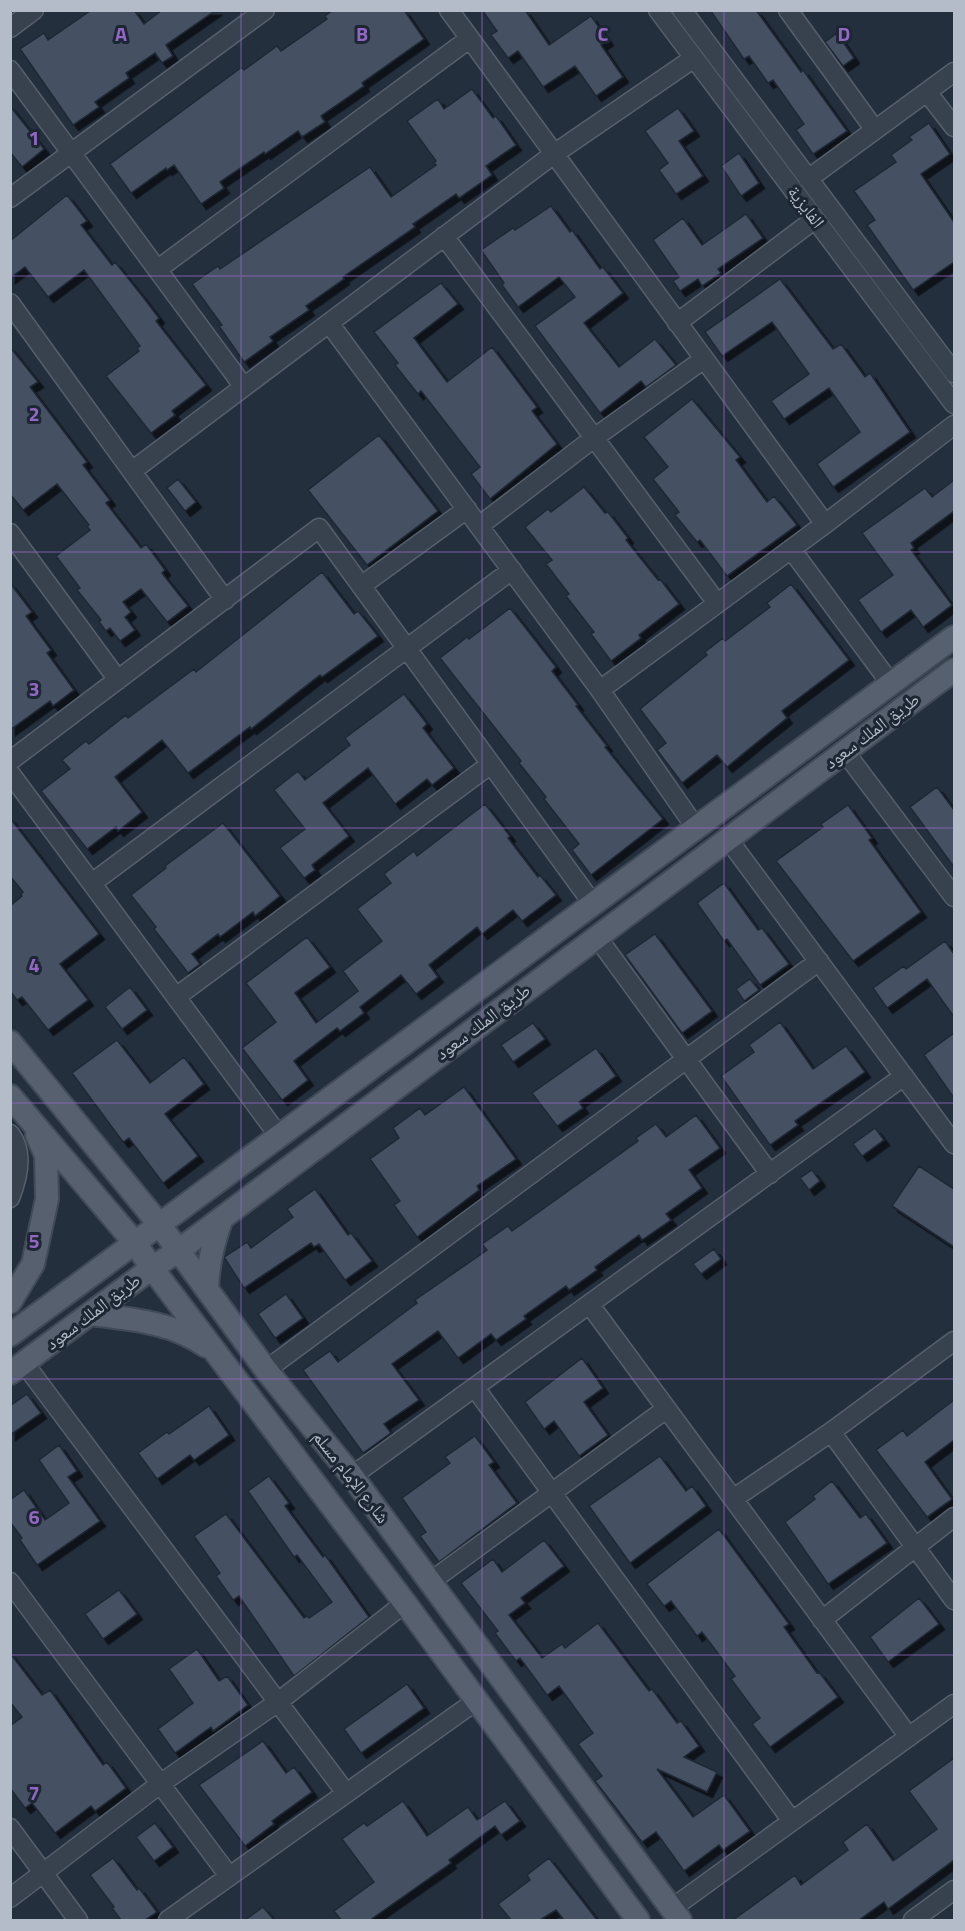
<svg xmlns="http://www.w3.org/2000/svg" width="965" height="1931" viewBox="0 0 965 1931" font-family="'Titillium Web','Noto Naskh Arabic',sans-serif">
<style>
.building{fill:#455162;stroke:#1f2835;stroke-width:1.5;filter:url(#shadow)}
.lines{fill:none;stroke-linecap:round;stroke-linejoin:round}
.minor-casing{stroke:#565f6c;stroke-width:21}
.major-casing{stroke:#414a57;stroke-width:26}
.minor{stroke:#38414e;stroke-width:18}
.major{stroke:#56606e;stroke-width:22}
.grid{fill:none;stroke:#9266c3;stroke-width:1.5;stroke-opacity:0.55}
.labels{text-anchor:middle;stroke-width:6;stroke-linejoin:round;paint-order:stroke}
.street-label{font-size:18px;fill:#b4bcc9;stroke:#1d2633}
.grid-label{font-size:20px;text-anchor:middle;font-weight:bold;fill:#9266c3;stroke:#1d2633;stroke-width:6;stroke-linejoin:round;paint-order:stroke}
</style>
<defs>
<filter id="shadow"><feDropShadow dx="5.5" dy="5.5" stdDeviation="0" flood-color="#0009"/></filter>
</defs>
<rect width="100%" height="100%" fill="#242f3e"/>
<path class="building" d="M134,10l10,14 18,-14h54l-50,35 7,11 -11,7 -7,-10 -29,20 3,5 -34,24 4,5 -26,18 -53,-76 24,-16 4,7 42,-29z
M333,10h71l20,29 -62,44 2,3 -43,30 4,6 -23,15 -4,-6 -33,23 -1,-2 -44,30 4,6 -23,16 -27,-39 -7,5 -1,-2 -35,25 -21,-29 132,-97 2,3 33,-24 4,5 46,-32 -2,-3z
M482,10h43l24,35 42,-29 17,24 -7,5 22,32 -27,19 -21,-30 -32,21 -25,-36 -10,7 -17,-23 6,-4z
M710,10h46l45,62 2,-2 44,61 -34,23 -17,-24 8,-6 -31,-44 -5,3 -19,-27 -5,3z
M837,33l17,25 -11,8 -18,-24z
M472,89l21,29 3,-2 20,29 -30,21 6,9 -33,23 -3,-4 -43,30 2,3 -72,50 1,2 -38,27 3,4 -39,27 3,4 -29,21 -25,-36 3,-1 -30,-41 26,-18 2,3 150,-102 21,30 45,-32 -2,-3 2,-1 -29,-40 31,-22 6,10z
M10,106l34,43 -22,18 -12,-15z
M678,108l16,23 -15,10 24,35 -27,18 -17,-24 9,-7 -23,-32z
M929,123l21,31 -29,20 33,48v40l-41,28 -46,-65 8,-5 -21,-29 42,-29 -5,-7 21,-15 -3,-3z
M739,153l20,30 -18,13 -20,-30z
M67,195l20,26 -6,4 31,40 3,-3 28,35 16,21 -3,3 50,64 -34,26 3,4 -24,18 -45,-57 33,-25 -2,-3 3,-2 -56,-76 -36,27 -23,-30 -15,11v-37z
M551,206l19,26 2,-2 28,39 3,-2 20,26 -39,30 35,44 36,-28 21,26 -30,22 -5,-6 -41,32 -65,-87 40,-29 -16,-20 -41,30 -16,-22 2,-2 -23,-33 32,-22 2,2z
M746,214l17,24 -45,31 3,4 -19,13 -4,-7 -18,12 -7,-10 6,-4 -26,-37 30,-22 19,27z
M780,279l53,70 8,-5 24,33 5,-4 40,59 -77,55 -16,-23 43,-32 -31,-44 -45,31 -13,-18 38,-27 -37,-52 -50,34 -17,-24z
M441,283l17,21 -44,34 33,44 45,-35 45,60 -5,4 25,33 -67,55 -19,-25 9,-7 -59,-76 -3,3 -23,-29 3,-2 -24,-31z
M10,347l28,35 -8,5 57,75 -4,3 27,35 -4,3 35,45 5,-4 19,26 -3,3 26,33 -21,16 -26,-33 -18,13 8,10 -6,5 10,13 -15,11 -10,-13 -4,3 -7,-9 2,-2 -24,-30 3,-2 -24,-32 34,-26 -3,-4 2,-1 -32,-41 -34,26 -13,-16z
M692,399l48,58 -4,3 31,42 7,-6 23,29 -70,51 -27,-36 -3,2 -22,-27 4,-3 -26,-33 15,-12 -24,-30z
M379,435l59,76 -71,54 -59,-75z
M178,479l18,23 -11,9 -18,-23z
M954,480v31l-43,32 3,5 -3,2 41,55 -29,22 -12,-17 -30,22 -23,-32 35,-25 -31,-42 63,-45 7,9z
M584,487l21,26 3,-1 20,26 -2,2 32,40 2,-1 19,25 -40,31 2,3 -30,23 -20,-27 3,-2 -28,-36 3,-2 -23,-30 6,-4 -27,-33 23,-18 3,3z
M322,572l32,42 4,-3 20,25 -56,41 -2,-2 -69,54 -1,-2 -62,46 -26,-33 -47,37 27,35 -24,19 -2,-4 -29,22 -46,-58 29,-22 -8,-9 24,-19 3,3 37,-29 2,3 66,-49 2,3z
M10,583l22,29 -6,4 25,34 -4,3 27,37 -21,16 -3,-5 -40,29z
M791,584l58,76 -67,51 5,7 -60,49 -10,-12 -35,28 -25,-33 9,-7 -26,-34 67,-54 -2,-3 18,-14 2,3 45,-34 -3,-4z
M510,608l46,59 -4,4 26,34 -2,1 31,40 -2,1 58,72 -72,56 -19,-25 7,-6 -35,-45 2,-2 -27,-34 2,-2 -81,-103 27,-21 2,2z
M404,694l23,30 -4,4 31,40 -22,17 -5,-6 -32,25 -27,-36 -45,35 26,33 -37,29 3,5 -11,8 -24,-30 25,-19 -31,-39 24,-19 7,9 45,-35 -5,-7z
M937,787l17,23v57l-44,-60z
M485,804l25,32 -2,2 30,39 2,-2 16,20 -34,26 -9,-11 -31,24 -5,-7 -48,38 9,12 -22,17 -15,-19 -41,32 4,6 -24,18 -3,-3 -43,33 14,19 -26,20 -40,-52 34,-26 -30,-39 61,-46 23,30 -35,26 21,30 42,-32 -15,-20 39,-30 -25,-32 34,-26 -7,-9 30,-23 3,5z
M848,805l24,33 -3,2 52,72 -68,49 -77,-100 47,-34 -2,-3z
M10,818l89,116 -39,30 28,36 -40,30 -26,-33 -5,3 -7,-9v-85l12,-10 -1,-2 2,-2 -13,-16z
M223,823l57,73 -25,20 -2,-4 -33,25 -2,-3 -26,20 8,10 -12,9 -34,-44 2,-2 -25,-32 35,-27 -1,-2z
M724,883l34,47 4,-2 27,36 -29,21 -33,-46 -3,2 -27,-38z
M655,934l57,77 -30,22 -57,-78z
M945,941l9,13v63l-27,-38 -40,29 -14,-20 31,-22 2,3z
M750,979l9,11 -15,11 -8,-12z
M130,987l17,23 -25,19 -17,-22z
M780,1022l33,47 33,-23 19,26 -70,49 3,4 -28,20 -49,-69 33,-24 -5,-7z
M533,1023l12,16 -32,23 -12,-17z
M954,1033v65l-30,-43z
M117,1040l33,43 34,-26 20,27 -39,30 33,42 -35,27 -34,-45 -6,4 -51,-69z
M596,1048l20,28 -37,26 4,6 -26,18 -25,-33z
M464,1087l52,72 -39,27 2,4 -62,47 -23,-32 6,-4 -30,-42 29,-21 -6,-10 27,-20 5,7z
M696,1115l24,33 -31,22 13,18 -36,26 5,6 -29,20 -3,-5 -44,32 2,3 -28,20 -3,-4 -42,30 2,3 -30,21 -5,-6 -33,24 -20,-27 -46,33 27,36 -35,24 7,9 -28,20 -60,-83 27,-19 8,11 79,-59 -2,-3 72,-50 -5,-6 26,-18 4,5 126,-90 -2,-3 20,-14 10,13z
M875,1128l9,12 -22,16 -9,-12z
M919,1166l35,23v58l-62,-41z
M812,1170l8,11 -11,9 -9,-12z
M315,1189l33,46 3,-2 21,28 -27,19 -26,-36 -5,3 -3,-4 -67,45 -20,-31 23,-15 4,6 42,-31 -6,-8z
M714,1249l7,10 -20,15 -8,-10z
M286,1294l17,24 -28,20 -17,-24z
M582,1358l21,30 -19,14 24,33 -29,21 -25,-35 -10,8 -19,-27z
M27,1394l14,19 -31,22v-29z
M954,1400v40l-29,22 27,37 -25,18 -51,-67 27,-20 4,6z
M209,1406l20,29 -35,25 -4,-5 -33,24 -19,-26 29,-21 2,2z
M475,1436l19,26 -5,3 28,38 -78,59 -19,-26 6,-4 -24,-34 48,-35 -5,-6z
M59,1445l18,26 -9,6 32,44 -63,44 -17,-25 2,-2 -12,-16v-22l14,-10 21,30 24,-17 -30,-43z
M660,1456l26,35 6,-5 14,20 -76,57 -41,-57z
M269,1476l20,27 -4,3 38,51 2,-2 44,62 -75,59 -55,-80 -6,4 -17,-24 4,-3 -26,-37 32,-22 78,104 3,-2 2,2 23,-16 -35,-47 -3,2 -46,-66z
M832,1481l28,37 6,-4 21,29 -59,41 -43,-62 30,-23 -2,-3z
M719,1529l70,95 -5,3 33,46 2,-1 19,25 -68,50 -18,-23 8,-6 -29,-39 4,-3 -33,-44 -5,4 -26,-35 -7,5 -17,-22z
M544,1540l20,26 -43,32 4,5 -16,12 33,43 20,-14 3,4 33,-25 51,68 3,-2 25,34 4,-2 18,25 -15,11 33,15 -10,20 -50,-23 36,48 31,-22 26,36 -27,19 -4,-5 -35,26 -28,-39 -14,10 -26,-34 -21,-27 7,-5 -24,-32 15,-11 -34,-47 -12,9 -27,-37 -4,3 -21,-28 3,-2 -37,-48 32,-24 9,13z
M119,1590l18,24 -34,25 -18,-25z
M919,1598l20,26 -51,38 -18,-25z
M197,1649l22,32 8,-5 21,29 -35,26 -2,-4 -36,26 -17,-24 35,-26 -24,-34z
M10,1653l32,42 8,-5 53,75 4,-3 19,26 -31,23 -4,-5 -36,27 -23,-30 -7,5 -15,-20v-62l12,-9 -12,-15z
M407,1684l17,24 -63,45 -17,-24z
M263,1741l23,32 8,-6 18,25 -40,29 2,3 -29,22 -46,-61z
M954,1758v102l-66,49 -4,-7 -25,18h-126l62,-45 6,10 47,-35 -5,-8 24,-18 26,37 44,-32 -28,-38z
M403,1801l24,35 41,-29 9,13 28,-19 15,20 -19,14 -6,-9 -46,34 2,3 -81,57h-29l-7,-9 40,-29 -32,-43 22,-16 3,3z
M155,1823l18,24 -19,14 -18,-24z
M113,1858l24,32 2,-2 18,24 -12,8h-24l-9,-12 2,-1 -24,-32z
M549,1858l28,36 20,26h-33l-8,-10 -16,10h-29l-13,-16 32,-24 -3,-5z
M263,1907l11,13h-29z"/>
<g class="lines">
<defs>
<path id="minor" d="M449,10l376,514
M658,10l296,394
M682,10l272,363
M788,10l87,120
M10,28l24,-18
M10,70l234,317
M927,92l27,35
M808,179l146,-107
M10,198l255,-188
M444,236l273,367
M158,269l311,-230
M10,303l215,297
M329,323l271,367 96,138
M677,323l138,-104
M132,471l422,-317 140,-96
M479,526l115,-88 110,-79
M10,533l108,147
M791,549l100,135
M361,586l106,-77
M600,690l225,-166 129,-99
M845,752l109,145
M10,761l309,-233 274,376
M10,773l269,363
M728,839l226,305
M92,883l420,-313
M597,937l173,237
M176,997l315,-233
M10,1134c14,18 8,44 0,64
M590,1305l319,432
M24,1363l322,430
M266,1370l553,-409
M475,1388l317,433
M831,1432l123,168
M352,1476l552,-400
M733,1499l98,-67 123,-91
M10,1582l219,294
M430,1582l236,-173
M822,1620l132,-103
M10,1828l68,92
M10,1898l150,-114 118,-82 127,-99
M671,1909l283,-205
M168,1920l308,-219
M913,1920l41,-30"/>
<path id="major" d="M10,1042l149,182 107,146 86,106 328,444
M10,1096l125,147 17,25 253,335 233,317
M207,1288c1,-25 6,-46 15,-70
M10,1302l23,-38 14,-65 -1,-44 -9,-20
M91,1314c40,5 81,8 115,32
M10,1335l944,-698
M10,1373l142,-105 26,-17 776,-581"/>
</defs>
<use href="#minor" class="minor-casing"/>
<use href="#major" class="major-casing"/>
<use href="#minor" class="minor"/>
<use href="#major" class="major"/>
</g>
<path class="grid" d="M241,10v1910M482,10v1910M724,10v1910M10,276h944M10,552h944M10,828h944M10,1103h944M10,1379h944M10,1655h944"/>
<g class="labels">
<g class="street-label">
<text transform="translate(806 207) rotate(53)" y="6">الفايزية</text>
<text transform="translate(872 731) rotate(-37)" y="6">طريق الملك سعود</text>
<text transform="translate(483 1022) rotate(-37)" y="6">طريق الملك سعود</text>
<text transform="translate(93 1312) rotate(-37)" y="6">طريق الملك سعود</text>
<text transform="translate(351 1477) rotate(52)" y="6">شارع الإمام مسلم</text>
</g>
</g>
<g class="grid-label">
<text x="121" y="41">A</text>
<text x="362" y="41">B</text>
<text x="603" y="41">C</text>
<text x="844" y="41">D</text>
<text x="34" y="145">1</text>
<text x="34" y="421">2</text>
<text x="34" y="696">3</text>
<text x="34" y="972">4</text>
<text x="34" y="1248">5</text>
<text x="34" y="1524">6</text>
<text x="34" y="1800">7</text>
</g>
<rect width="965" height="1931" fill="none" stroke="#b4bcc9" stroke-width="24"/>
</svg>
